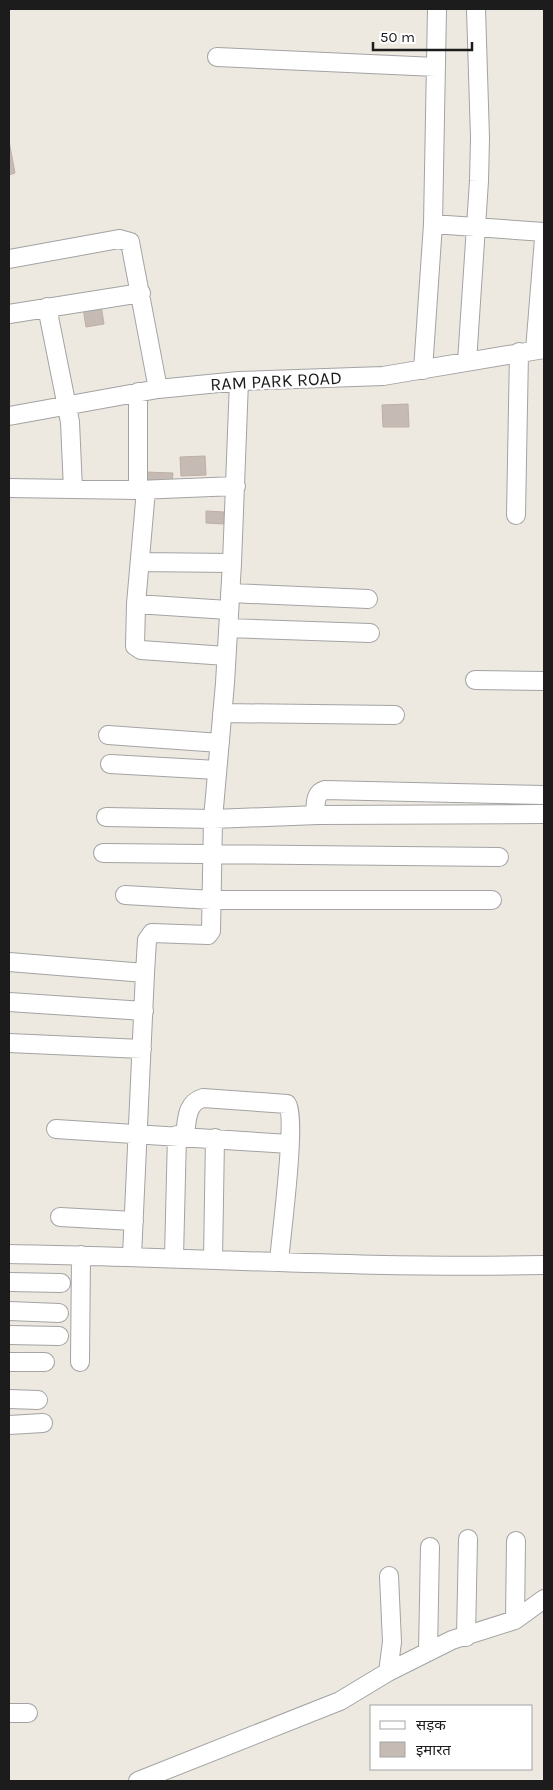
<svg xmlns="http://www.w3.org/2000/svg" width="553" height="1790" viewBox="0 0 553 1790" font-family="Karla,'Noto Sans Devanagari',sans-serif">
<style>
.building{fill:#c5bbb4;stroke:#bfafa3}
.lines{fill:none;stroke-linecap:round;stroke-linejoin:round}
.minor-casing{stroke:#a3a3a3;stroke-width:20}
.minor{stroke:#fff;stroke-width:18}
.labels{text-anchor:middle;stroke-width:4.5;stroke-linejoin:round;paint-order:stroke}
.street-label{font-size:18px;fill:#1c1c1c;stroke:#fff}
</style>
<rect width="100%" height="100%" fill="#ede9e1"/>
<path class="building" d="M9,141l6,32 -6,2z
M101,305l3,19 -18,3 -3,-19z
M408,404l1,23h-26l-1,-22z
M205,456l1,19 -25,1 -1,-19z
M145,472l28,1 -1,11 -28,-1z
M206,511l18,1v12l-18,-1z"/>
<g class="lines">
<defs>
<path id="minor" d="M217,57l219,10
M433,224l111,8
M9,259l110,-20 11,3 28,147
M47,307l23,115 3,67
M9,314l132,-21
M535,350l9,-111
M467,362l12,-181 1,-43 -4,-129
M423,370l10,-146 4,-215
M138,392v98
M9,416l149,-27 81,-8 144,-5 161,-27
M9,488l129,2 98,-4
M146,490l-10,114 -1,42 6,4 85,6
M516,515l3,-163
M140,562l92,1
M230,593l138,6
M136,604l92,6
M228,628l142,5
M475,680l69,1
M222,713l173,2
M108,735l112,8
M110,764l107,6
M315,815c1,-10 -1,-22 10,-25l219,5
M106,817l107,2 105,-4 226,-1
M103,853l396,4
M125,895l87,5h280
M9,962l136,11 -13,283
M145,973l2,-33 5,-7 56,2 3,-4 2,-112 12,-136 7,-120 7,-182
M9,1002l135,9
M9,1043l133,6
M56,1129l233,15
M185,1136c2,-16 1,-33 18,-38l84,6c10,13 -6,133 -8,157
M60,1217l74,4
M9,1254c178,3 357,15 535,11
M174,1257l3,-122
M213,1259l2,-121
M9,1282l52,1
M9,1311l50,2
M9,1335l50,1
M9,1362h36
M80,1362l1,-107
M9,1399l29,1
M9,1425l34,-2
M515,1620l1,-79
M466,1637l2,-98
M428,1652l2,-105
M388,1672l4,-30 -3,-66
M9,1713h19
M138,1781l202,-80 48,-29 64,-32 63,-20 29,-21"/>
</defs>
<use href="#minor" class="minor-casing"/>
<use href="#minor" class="minor"/>
</g>
<g class="labels">
<g class="street-label">
<text transform="translate(276 381) rotate(-3)" y="6">RAM PARK ROAD</text>
</g>
</g>
<rect width="553" height="1790" fill="none" stroke="#1c1c1c" stroke-width="20"/>
<rect x="370" y="1705" width="162" height="65" fill="#ffffff" stroke="#a4a4a4"/>
<rect x="380" y="1721" width="25" height="8" fill="#ffffff" stroke="#a4a4a4"/>
<text x="416" y="1730" font-size="15" fill="#1c1c1c">सड़क</text>
<rect x="380" y="1742" width="25" height="15" fill="#c5bbb4" stroke="#a4a4a4"/>
<text x="416" y="1755" font-size="15" fill="#1c1c1c">इमारत</text>
<path d="M373 42v8h99v-8" fill="none" stroke="#1c1c1c" stroke-width="2.5"/>
<text x="380" y="42" font-size="15" fill="#1c1c1c" stroke="#ffffff" stroke-width="4" paint-order="stroke">50 m</text>
</svg>
